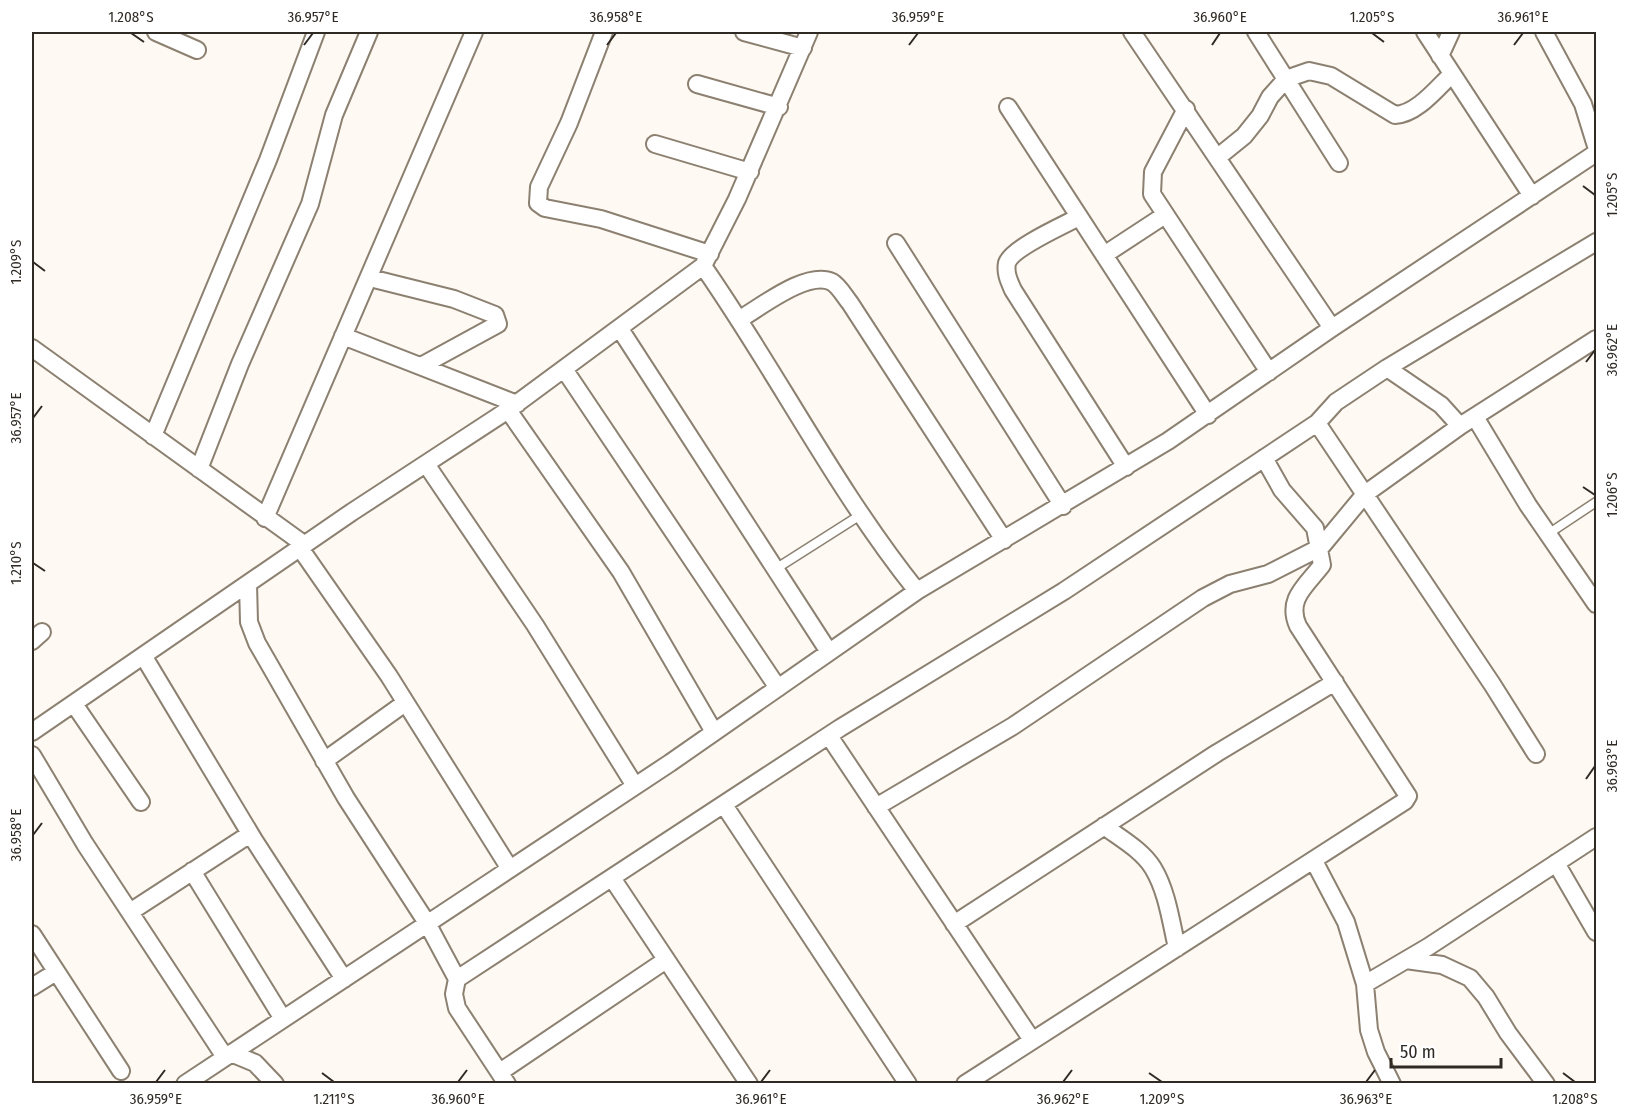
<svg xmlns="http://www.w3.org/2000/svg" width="1628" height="1115" viewBox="0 0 1628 1115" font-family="'Fira Sans Condensed',sans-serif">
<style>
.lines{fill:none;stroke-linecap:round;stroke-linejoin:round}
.lane-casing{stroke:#8c8071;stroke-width:11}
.street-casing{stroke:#8c8071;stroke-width:20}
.lane{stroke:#fff;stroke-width:8}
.street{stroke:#fff;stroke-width:16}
.ticks{fill:none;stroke:#2f2a24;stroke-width:2}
.neatline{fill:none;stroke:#2f2a24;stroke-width:2}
.ticks-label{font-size:15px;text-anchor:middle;fill:#2f2a24}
</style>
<rect width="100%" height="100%" fill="#fef9f2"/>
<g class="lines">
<defs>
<path id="lane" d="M1548,534l48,-32
M777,568l85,-54"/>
<path id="street" d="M156,32l41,18
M604,32l-35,91 -30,64 -1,16 7,5 56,11 109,35
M744,32l59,16
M1132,32l200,296
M1256,32l83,131
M1425,32l107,164
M1544,32l39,72 13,42
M1440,56l11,-24
M697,84l82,23
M1008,107l200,308
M1186,109l-33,63 -1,22 117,178
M655,144l95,28
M1218,157l26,-21 16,-20 10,-19 16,-18 23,-8 22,5 64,39c22,-1 42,-27 57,-41
M1079,217c-15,8 -67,31 -72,46 -2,10 2,18 6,27l113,177
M896,243l167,263
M1104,255l61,-40
M703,266c74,106 133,224 214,325
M370,278l84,21 41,16 3,9 -77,42
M740,319c21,-12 67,-49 92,-37 7,4 13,15 18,21l154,237
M620,329l209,323
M343,336l174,68
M32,348l273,197
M1387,368l54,37 19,21
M564,369l214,319
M508,410l113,162 93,160
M1475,417l53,88 68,99
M1317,423l175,261 44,70
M153,436l115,-276 48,-128
M426,464l109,161 100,161
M199,469l41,-105 70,-160 24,-89 35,-83
M265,518l209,-486
M300,548l89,128 121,193
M248,584l1,38 8,21 89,155 81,125 30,56 -3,15 3,14 50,76
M32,641l10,-9
M144,657l110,183 90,139
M74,704l67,98
M32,732l320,-220 156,-102 195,-144 34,-67 72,-167
M829,736l203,304
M32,755l53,89 140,213
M324,761l81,-58
M724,805l184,279
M876,807l137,-81 190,-128 27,-14 38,-10 53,-27 44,-53 95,-68 136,-87
M1104,826c16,12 38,24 49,42 14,23 18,54 24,80
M1314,861l32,61 19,62 4,46 7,22 16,32
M1556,863l40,69
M192,871l91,148
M612,878l137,206
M130,912l120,-78
M954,924l263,-171 118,-71
M32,934l89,137
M1406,960l36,5 28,13 16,19 22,36 38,51
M457,979l383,-251 224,-137 253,-168 19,-21 51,-34 209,-126
M1365,984l63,-37 168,-110
M32,987l24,-15
M231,1053l24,10 20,21
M500,1072l166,-112
M185,1084l485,-321 247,-172 251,-150 164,-113 264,-175
M965,1084l440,-283 3,-5 -110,-170c-12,-27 8,-40 24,-61l-7,-37 -33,-38 -18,-32"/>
</defs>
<use href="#lane" class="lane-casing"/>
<use href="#street" class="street-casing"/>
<use href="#lane" class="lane"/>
<use href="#street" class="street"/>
</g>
<path class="ticks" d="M131,33l13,9M1372,33l12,9M304,45l9,-12M607,45l9,-12M909,45l9,-12M1212,45l8,-12M1514,45l9,-12M1583,186l12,9M33,262l12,9M1586,362l9,-12M33,418l9,-12M1583,487l12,8M33,563l12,8M1586,779l9,-13M33,835l9,-12M322,1073l12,9M1149,1073l13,9M1563,1073l12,9M156,1082l9,-12M458,1082l9,-12M761,1082l9,-12M1063,1082l9,-12M1366,1082l9,-12"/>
<rect width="1628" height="1115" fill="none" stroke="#ffffff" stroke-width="66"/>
<path d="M1391 1058v9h110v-9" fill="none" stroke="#2f2a24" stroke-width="3"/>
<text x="1400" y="1058" font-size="18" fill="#2f2a24" stroke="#ffffff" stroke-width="4.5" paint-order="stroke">50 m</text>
<rect x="33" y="33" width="1562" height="1049" class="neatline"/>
<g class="ticks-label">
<text x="131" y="22">1.208°S</text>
<text x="313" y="22">36.957°E</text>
<text x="616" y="22">36.958°E</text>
<text x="918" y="22">36.959°E</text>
<text x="1220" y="22">36.960°E</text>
<text x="1372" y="22">1.205°S</text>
<text x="1523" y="22">36.961°E</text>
<text transform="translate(1612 195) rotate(-90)" y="5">1.205°S</text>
<text transform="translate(16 262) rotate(-90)" y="5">1.209°S</text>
<text transform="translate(1612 350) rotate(-90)" y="5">36.962°E</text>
<text transform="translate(16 418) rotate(-90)" y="5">36.957°E</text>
<text transform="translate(1612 495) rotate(-90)" y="5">1.206°S</text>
<text transform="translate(16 563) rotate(-90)" y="5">1.210°S</text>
<text transform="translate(1612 766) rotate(-90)" y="5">36.963°E</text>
<text transform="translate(16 835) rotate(-90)" y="5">36.958°E</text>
<text x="156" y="1104">36.959°E</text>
<text x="334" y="1104">1.211°S</text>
<text x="458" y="1104">36.960°E</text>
<text x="761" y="1104">36.961°E</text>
<text x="1063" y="1104">36.962°E</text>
<text x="1162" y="1104">1.209°S</text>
<text x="1366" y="1104">36.963°E</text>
<text x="1575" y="1104">1.208°S</text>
</g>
</svg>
